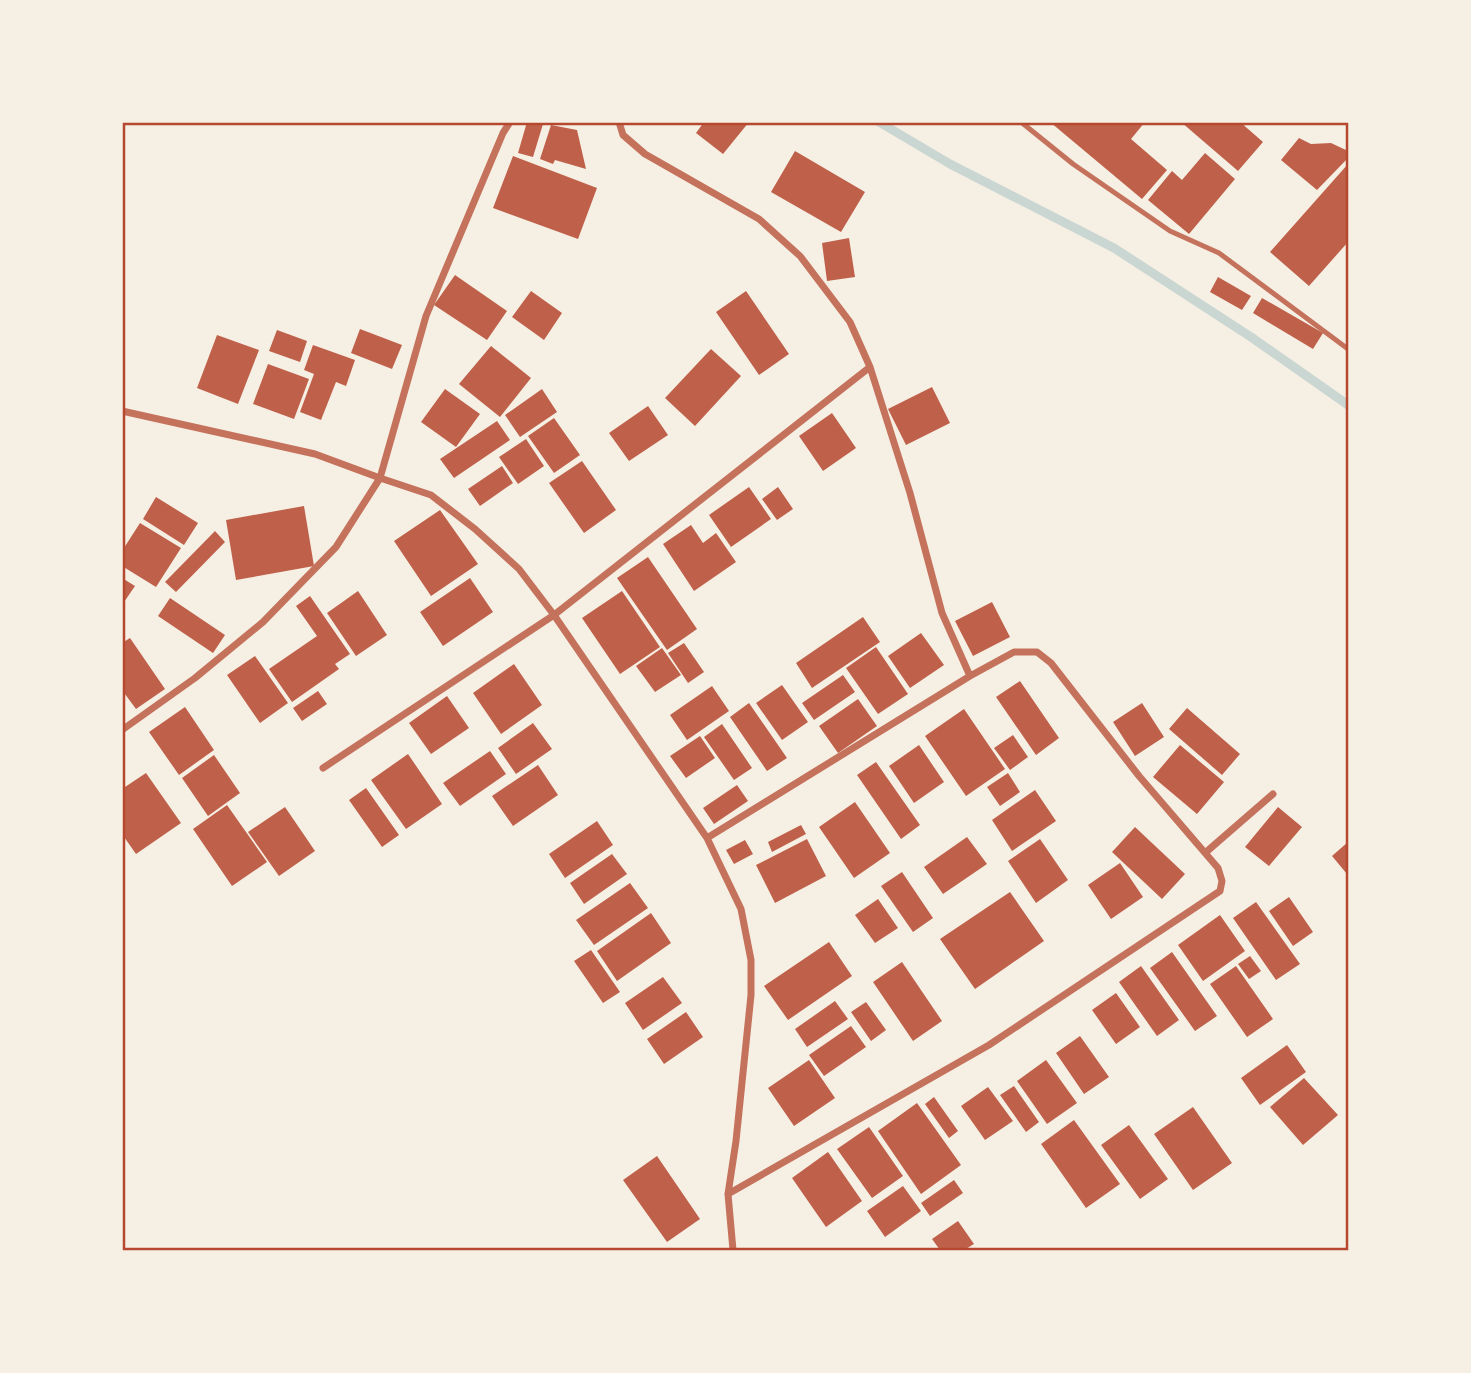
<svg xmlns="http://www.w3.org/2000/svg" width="1471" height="1373" viewBox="0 0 1471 1373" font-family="'Space Grotesk',sans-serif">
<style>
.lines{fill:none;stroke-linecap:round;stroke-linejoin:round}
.stream{stroke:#c9d6d2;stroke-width:9}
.building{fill:#bf614a}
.service{stroke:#c5725c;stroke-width:5}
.minor{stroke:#c5725c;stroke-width:7}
.neatline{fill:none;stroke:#b5482f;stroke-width:2.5}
</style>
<rect width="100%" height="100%" fill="#f6efe4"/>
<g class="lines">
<path class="stream" d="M879,122l71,42 164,84 137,89 97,68"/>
</g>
<path class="building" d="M527,122l16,2 -10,33 -15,-4z
M704,122h45l-26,32 -27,-21z
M1050,122h95l-14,17 36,31 -25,29z
M1181,122h59l23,20 -25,29z
M551,125l26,5 9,39 -31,-9 -2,4 -13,-5z
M1299,138l12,6 20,-1 17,8v7l-31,32 -36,-30z
M795,151l70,41 -24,40 -70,-40z
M1205,153l30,26 -46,55 -41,-34 24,-29 10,9z
M513,156l84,32 -19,51 -85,-31z
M1348,164v78l-39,44 -39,-34z
M849,238l6,39 -28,4 -5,-38z
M455,275l52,36 -20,29 -53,-35z
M1218,277l33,19 -9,14 -32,-18z
M531,291l31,22 -18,27 -32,-23z
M746,291l43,63 -30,21 -43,-63z
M1262,298l61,35 -10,16 -60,-36z
M360,329l42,16 -10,24 -41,-16z
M277,330l30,11 -7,21 -31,-11z
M217,335l42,15 -21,54 -41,-16z
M313,345l42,15 -9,26 -10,-4 -15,38 -21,-8 14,-38 -10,-4z
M491,346l40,32 -31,39 -41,-33z
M711,349l30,27 -46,50 -30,-28z
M268,364l41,15 -15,40 -41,-15z
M932,387l18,36 -44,22 -18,-36z
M445,389l35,25 -24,33 -35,-25z
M542,389l15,23 -37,25 -15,-22z
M648,406l20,29 -39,26 -20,-28z
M832,413l24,35 -33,23 -24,-35z
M554,418l26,37 -26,18 -26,-37z
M497,421l13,19 -56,38 -14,-19z
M526,439l18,27 -26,18 -19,-27z
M582,461l34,49 -32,23 -35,-50z
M502,466l11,17 -33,23 -12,-17z
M749,487l22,32 -40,28 -22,-32z
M778,487l15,22 -16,11 -15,-21z
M156,497l42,26 -14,22 -41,-26z
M304,506l10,60 -78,14 -10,-60z
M440,510l38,54 -47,32 -37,-55z
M140,523l41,25 -25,39 -34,-21v-15z
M691,525l12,18 13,-10 20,29 -42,29 -31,-47z
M215,531l10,11 -49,50 -11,-10z
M648,557l49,72 -30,21 -50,-72z
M122,578l13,8 -13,19z
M470,578l23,34 -50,34 -23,-34z
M358,591l29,44 -31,21 -29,-43z
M622,591l38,56 -40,27 -38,-56z
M310,596l40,58 -15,10 4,5 -47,33 -23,-33 48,-33 -21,-30z
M170,598l55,37 -12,18 -55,-37z
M992,602l18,35 -37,19 -18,-35z
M863,617l17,25 -68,46 -16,-25z
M921,633l23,32 -34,23 -22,-32z
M130,638l35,51 -29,20 -14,-19v-47z
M684,643l20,29 -16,11 -20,-30z
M876,647l32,47 -30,20 -32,-46z
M662,648l19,27 -26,17 -19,-26z
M255,656l33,47 -28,20 -33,-48z
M514,664l28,41 -41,29 -28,-41z
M843,675l12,17 -41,28 -12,-17z
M1020,681l39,57 -23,17 -40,-58z
M782,685l26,37 -26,18 -26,-37z
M712,686l17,25 -42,29 -17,-25z
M318,691l9,13 -25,17 -9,-13z
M447,696l22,32 -38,26 -22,-31z
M858,699l19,27 -39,27 -19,-27z
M749,703l38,55 -20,13 -37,-54z
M1142,703l22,34 -29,19 -22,-34z
M185,707l29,43 -35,25 -30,-43z
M1187,708l53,46 -18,21 -53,-46z
M964,709l41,60 -39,27 -41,-60z
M533,723l19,26 -36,25 -18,-26z
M722,724l30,44 -18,12 -30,-43z
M1013,735l15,22 -18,13 -16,-22z
M700,736l15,22 -29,20 -16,-22z
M919,745l25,37 -30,21 -25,-37z
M1180,745l44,37 -27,32 -44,-37z
M490,751l16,23 -46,32 -17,-23z
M408,754l34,50 -36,25 -35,-49z
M214,755l26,38 -32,23 -26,-38z
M876,762l44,63 -19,14 -44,-64z
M538,765l20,30 -45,31 -21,-30z
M146,773l35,50 -45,31 -14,-20v-45z
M1008,773l12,19 -20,14 -13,-19z
M737,785l11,16 -34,23 -11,-16z
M366,788l33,47 -17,12 -33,-47z
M1035,790l21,31 -44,30 -20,-31z
M855,802l35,51 -36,25 -35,-51z
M227,805l40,57 -35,24 -39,-57z
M285,807l30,44 -36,25 -31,-44z
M1278,807l24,20 -33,39 -24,-19z
M597,821l16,24 -48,33 -16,-24z
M801,825l5,9 -34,18 -4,-10z
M1135,827l50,47 -23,25 -50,-47z
M967,837l20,27 -44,30 -19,-27z
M807,839l19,37 -51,27 -19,-38z
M1040,839l28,41 -32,23 -28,-42z
M745,840l8,14 -19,10 -8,-14z
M1348,842v30l-1,2 -15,-18z
M612,854l15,20 -43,30 -14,-21z
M1120,863l23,34 -32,22 -23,-34z
M902,872l31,46 -20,14 -32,-46z
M630,883l18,25 -54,37 -18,-25z
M1010,892l34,49 -69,48 -35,-50z
M1289,897l24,35 -20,14 -24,-35z
M878,899l20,29 -23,15 -20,-28z
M1256,902l44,62 -24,16 -43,-62z
M651,913l20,30 -54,38 -20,-30z
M1220,915l25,36 -42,30 -25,-36z
M829,942l23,34 -64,44 -24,-34z
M591,950l29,42 -17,11 -29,-42z
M1172,952l45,64 -22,15 -45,-63z
M1250,956l11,15 -12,8 -11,-15z
M902,962l40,59 -29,20 -40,-59z
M1141,966l38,54 -22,16 -38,-54z
M1236,966l37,53 -26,18 -37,-53z
M663,977l19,26 -39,27 -18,-27z
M1116,993l24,34 -24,17 -24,-34z
M835,1001l13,18 -41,28 -12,-18z
M866,1002l20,28 -15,11 -20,-29z
M686,1012l17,25 -39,27 -17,-25z
M851,1026l15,21 -42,29 -15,-21z
M1080,1036l29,41 -25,17 -28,-41z
M1287,1045l19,27 -46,33 -19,-27z
M809,1060l26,38 -41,28 -26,-38z
M1046,1060l31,43 -30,21 -30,-43z
M1304,1078l34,37 -35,30 -33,-38z
M1014,1086l25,36 -13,10 -26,-37z
M988,1087l25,34 -28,19 -24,-34z
M934,1097l24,34 -9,7 -24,-34z
M917,1103l44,62 -40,29 -43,-63z
M1193,1107l39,56 -39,27 -39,-56z
M1074,1120l46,64 -34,24 -45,-64z
M1129,1125l39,54 -28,20 -39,-54z
M869,1127l34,49 -31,22 -35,-49z
M828,1152l34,49 -36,26 -34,-49z
M657,1156l43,63 -33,23 -44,-62z
M954,1180l9,13 -33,23 -9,-13z
M903,1186l18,25 -36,26 -18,-26z
M958,1221l16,23 -10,6h-24l-8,-11z"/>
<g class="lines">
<path class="service" d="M1021,122l52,42 97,67 49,22 129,96"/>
<path class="minor" d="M619,122l4,13 22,19 114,65 41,37 50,66 20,45 40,126 32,120 28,63
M122,411l193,43 65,24 51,17 44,34 44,40 35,46 153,223 34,71 10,51v35l-15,146 -8,53 5,56
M122,730l73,-52 68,-56 73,-75 44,-69 46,-162 77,-183 7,-11
M323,768l231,-153 316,-248
M707,838l263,-162 44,-24h23l14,11 88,113 79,92 4,13 -2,10 -231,154 -261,149
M1205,853l68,-59"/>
</g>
<rect width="1471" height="1373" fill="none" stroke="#f6efe4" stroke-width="248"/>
<rect x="124" y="124" width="1223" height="1125" class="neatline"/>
</svg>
